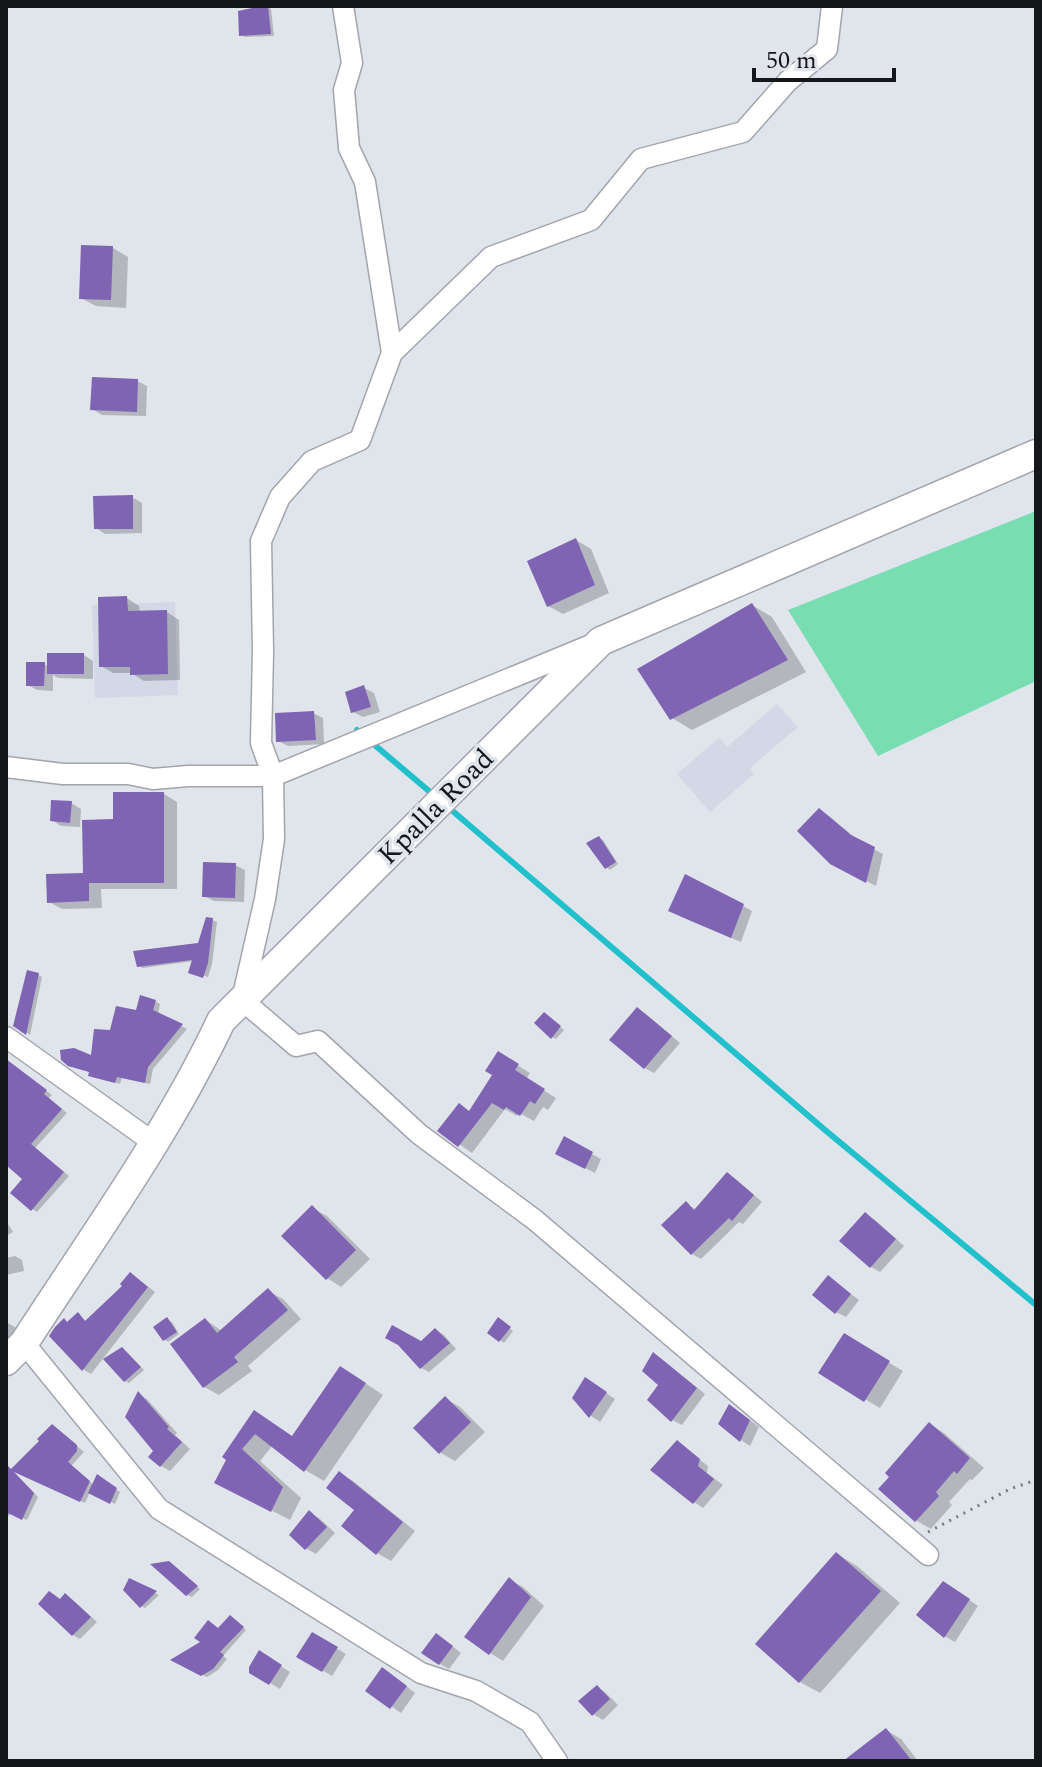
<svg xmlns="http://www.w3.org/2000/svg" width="1042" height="1767" viewBox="0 0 1042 1767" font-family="Spectral,serif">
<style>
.built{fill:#d2d8e6}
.green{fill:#78deb2}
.shadow{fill:#0003}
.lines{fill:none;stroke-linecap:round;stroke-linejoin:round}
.stream{stroke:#22c0cb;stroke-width:6}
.building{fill:#7e64b2}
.street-casing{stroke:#a2a5ac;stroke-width:23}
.secondary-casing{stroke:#a2a5ac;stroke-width:31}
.path{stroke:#787a7f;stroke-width:3;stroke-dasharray:2 6;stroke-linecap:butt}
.street{stroke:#fff;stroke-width:20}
.secondary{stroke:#fff;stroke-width:28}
.labels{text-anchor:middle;stroke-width:7;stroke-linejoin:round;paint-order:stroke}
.street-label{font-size:28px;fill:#16171a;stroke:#e0e4eb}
</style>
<rect width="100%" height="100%" fill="#e0e4eb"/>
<path class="built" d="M175,602l3,93 -83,3 -3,-93z
M777,704l21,23 -48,41 4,6 -44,38 -33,-38 42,-36 8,9z"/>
<path class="green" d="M1036,511v170l-158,75 -90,-146z"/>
<path class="shadow" d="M267,7l4,2 3,27 -29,1 -4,-2z
M113,248l15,9 -2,51 -30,-2 -15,-8z
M137,381l10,5 -1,30 -44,-1 -10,-6z
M132,497l10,6v30l-37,1 -9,-6z
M576,540l15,9 18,44 -46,21 -15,-8z
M127,598l12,8 1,7 27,-1 12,8 1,60 -36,1 -13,-8h-18l-12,-7z
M752,605l20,12 34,55 -114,58 -20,-12z
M84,655l9,6v18l-35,-1 -5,-3v16l-16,-1 -9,-5 16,-21 5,3z
M364,688l10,5 6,19 -17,5 -10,-5z
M313,713l10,5 1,26 -36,2 -10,-5z
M164,794l13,8v87h-76l1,19 -40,1 -13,-7 36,-28 30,-53z
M71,803l10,6 -1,18 -19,-1 -9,-6z
M820,811l9,5 30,25 24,13 -7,32 -46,-24z
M599,838l4,2 15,24 -8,6 -4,-3z
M235,865l10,5 -1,32 -30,-1 -10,-5z
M743,906l9,5 -11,31 -62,-26z
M212,920l5,2 -5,42 -4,13 -16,-5 2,-11 -51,7 -4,-2 60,-21z
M38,975l4,2 -12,58 -14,-9z
M155,1001l5,3 -2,10 29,15 -34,40 -3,15 -28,-6 -2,6 -30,-9 3,-18 19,-24 25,-21z
M638,1009l9,6 33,28 -26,30 -9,-5z
M548,1017l16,13 -8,9 -4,-2z
M499,1054l31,19 -4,6 30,19 -8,12 -5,-3 -9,14 -15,-8 -2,3 -12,-7 -33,44 -32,-22 31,-19 24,-37z
M6,1067h8l38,28 -3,3 18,15 -32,35 34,28 -32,36 -5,-3 -7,-30 -19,-16z
M565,1139l36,20 -6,14 -28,-14z
M728,1174l9,6 25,22 -19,22 -4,-2 -38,37 -9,-5 -6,-50 11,6z
M312,1208l15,8 43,43 -29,28 -14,-9z
M865,1214l10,6 29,26 -24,26 -9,-5z
M6,1221l7,11 -7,4z
M15,1256l7,4 2,11 -18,4v-17z
M829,1278l30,22 -13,17 -10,-5z
M138,1279l17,13 -64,82 -7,-4 -33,-34 27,-21 9,7z
M268,1291l15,8 18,20 -53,47 4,5 -33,24 -15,-8 2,-67 16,11z
M168,1320l4,2 7,12 -11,8 -4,-3z
M498,1320l15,11 -9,12 -15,-11z
M6,1322l14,8 -14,17z
M436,1330l8,5 12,14 -27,23 -8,-4v-25z
M844,1336l59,35 -23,37 -59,-35z
M122,1349l22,21 -15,13 -4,-2z
M654,1354l9,6 42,34 -23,31 -10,-5 -22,-20 10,-15z
M359,1379l24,16 -59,86 -19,-11 -32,-25 -13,16 41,37 -11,22 -73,-38 38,-69 38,24z
M594,1385l21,14 -15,23 -9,-6 -17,-18z
M138,1394l9,5 30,34 -2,2 15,14 -20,22 -9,-5z
M446,1399l14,8 25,25 -30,29 -14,-8 -25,-25z
M739,1412l20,15 -9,19 -9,-6z
M930,1424l14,9 40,35 -12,12 -2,-1 -21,23 3,3 -21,24 -14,-8 -36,-32z
M57,1429l27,23 -13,14 23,19 4,-8 22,15 -5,12 -25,-12 -5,11 -72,-33z
M678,1443l30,23 -1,7 16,12 -20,23 -9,-6z
M13,1471l25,26 -11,23 -16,-7 -5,6v-41z
M340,1473l13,8 62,50 -24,30 -14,-8z
M309,1513l10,5 16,15 -19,21 -9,-5 -15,-14z
M837,1554l20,12 43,37 -80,90 -20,-11z
M173,1566l27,23 -8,8 -5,-2z
M510,1580l13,7 21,19 -41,55 -13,-8z
M130,1581l29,14 -14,13 -4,-2z
M953,1589l25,17 -23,36 -9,-5 -27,-22z
M66,1596l7,4 24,22 -17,17 -7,-4 -12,-34z
M235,1620l11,10 -23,26 4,3 -9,11 -11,7 -33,-17z
M313,1634l33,20 -14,22 -33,-20z
M446,1641l15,12 -12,16 -9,-5z
M260,1653l30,19 -10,17 -31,-19z
M392,1675l23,18 -14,20 -33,-23z
M597,1687l9,6 12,12 -15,15 -10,-6z
M886,1730l15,9 17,22h-71z"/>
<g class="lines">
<path class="stream" d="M357,730l79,67
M448,807l377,323 211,175"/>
</g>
<path class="building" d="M262,6h6l3,28 -32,2 -1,-25z
M81,245l32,1 -2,54 -32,-1z
M92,377l46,2 -1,33 -47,-2z
M133,495v34h-39l-1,-33z
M576,538l19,47 -48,22 -20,-46z
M127,596l1,15 39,-1 1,64 -38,1v-8h-31l-1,-70z
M752,603l36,57 -118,60 -33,-51z
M47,653h37v21h-37z
M26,662h19l-1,24h-18z
M364,685l7,22 -20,6 -6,-21z
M314,711l2,29 -40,2 -1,-29z
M113,792h51v91h-75v18l-42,2 -1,-29 37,-1 -1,-53 31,-1z
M51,800l21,1 -2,22 -20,-2z
M819,808l32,27 24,12 -9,36 -36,-19 -33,-33z
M599,836l17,26 -11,7 -19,-26z
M203,862l33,1 -1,35 -33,-1z
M685,874l59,30 -13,34 -63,-27z
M206,917l7,1 -5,45 -5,15 -15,-5 4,-13 -55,7 -4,-16 65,-8z
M27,970l12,3 -13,62 -13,-9z
M140,995l16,5 -3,10 30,14 -35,43 -3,16 -28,-6 -2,6 -27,-7 1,-4 -21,-6 -7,-6 -1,-10 14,-2 17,7 3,-26 16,1 6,-24 20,4z
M637,1007l35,29 -28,33 -35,-29z
M544,1012l17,14 -10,13 -17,-16z
M498,1051l21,13 -4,6 30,19 -10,15 -5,-3 -10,15 -14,-9 -2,3 -12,-7 -34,44 -21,-16 22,-28 10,8 23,-36 -7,-4z
M6,1059l41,31 -3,4 18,15 -31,35 33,28 -33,39 -21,-18 12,-14 -16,-14z
M564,1136l29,16 -8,17 -30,-15z
M727,1172l27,23 -22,26 -3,-3 -38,37 -30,-30 25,-24 8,9z
M312,1205l44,45 -30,30 -45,-44z
M865,1212l31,27 -26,29 -31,-27z
M130,1272l18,15 -66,84 -33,-35 6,-9 9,-9 3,4 11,-10 7,9 37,-35 -2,-2z
M828,1275l23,19 -16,20 -23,-19z
M268,1288l20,22 -54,47 4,5 -35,26 -33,-44 35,-26 12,15z
M167,1317l10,15 -14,9 -10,-14z
M498,1317l13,10 -12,15 -12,-9z
M392,1325l29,16 14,-13 15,15 -30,26 -22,-24 -13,-7z
M844,1333l46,28 -26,41 -46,-29z
M122,1347l19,20 -17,15 -21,-23z
M653,1352l44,36 -26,34 -24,-22 11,-15 -16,-14z
M340,1366l26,17 -62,89 -49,-38 -13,15 41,38 -12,25 -57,-29 12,-23 -4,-3 32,-47 38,26z
M585,1377l22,15 -18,26 -17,-20z
M138,1391l31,36 -2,2 15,13 -22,25 -12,-10 5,-6 -28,-34z
M445,1396l26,26 -32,32 -26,-26z
M729,1404l21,16 -10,22 -22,-18z
M929,1422l41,36 -13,16 -3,-3 -18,21 3,4 -24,26 -37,-33 11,-12 -4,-4z
M52,1424l25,21v6l-9,11 22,19 -10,21 -66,-30 20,21 -12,27 -16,-8v-48l5,5 28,-28 -2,-2z
M677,1440l23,19 -2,7 16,13 -21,25 -43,-34z
M339,1471l64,51 -27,33 -35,-29 13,-16 -28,-22z
M97,1474l20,14 -7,16 -22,-11z
M309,1510l18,17 -22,23 -16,-15z
M836,1552l45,39 -82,92 -44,-39z
M169,1561l29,25 -12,10 -36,-32z
M509,1577l22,20 -42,58 -25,-18z
M129,1578l28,13 -17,17 -17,-18z
M943,1581l27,18 -26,39 -28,-23z
M49,1591l11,8 5,-6 26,24 -19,19 -34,-32z
M230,1615l14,12 -24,25 4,3 -11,14 -12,7 -31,-16 30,-18 -6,-4 14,-18 10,8z
M312,1632l26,15 -16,25 -26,-15z
M436,1633l17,13 -14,19 -18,-12z
M259,1650l23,15 -13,20 -20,-12v-6z
M382,1667l25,19 -17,23 -25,-18z
M597,1685l13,14 -18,17 -14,-15z
M886,1728l26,33h-69z"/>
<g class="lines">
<defs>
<path id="street" d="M343,6l9,57 -8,27 5,58 16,34 27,171 99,-96 100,-37 50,-61 102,-27 45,-51 39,-32 5,-43
M392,353l-32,87 -48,21 -32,36 -19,44 2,111 -2,91 12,33 1,63 -9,60 -23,101 54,46 22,-5 101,93 116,86 393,335
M6,767l57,7h65l25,5 35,-3h85l318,-131
M6,1037l148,106
M24,1343l135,166 262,164 55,18 54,31 27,39"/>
<path id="secondary" d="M6,1361l18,-18c68,-105 143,-208 197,-322l380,-380 435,-187"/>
</defs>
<use href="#street" class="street-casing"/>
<use href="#secondary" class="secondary-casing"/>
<path class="path" d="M928,1532l82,-43 26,-9"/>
<use href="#street" class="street"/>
<use href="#secondary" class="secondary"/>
</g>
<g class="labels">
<g class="street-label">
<text transform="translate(435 806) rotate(-45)" y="10">Kpalla Road</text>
</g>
</g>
<rect width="1042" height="1767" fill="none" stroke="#16171a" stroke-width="16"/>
<path d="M754 68v12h140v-12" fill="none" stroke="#16171a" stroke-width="4"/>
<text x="766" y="68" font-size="24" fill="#16171a" stroke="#e0e4eb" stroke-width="6" paint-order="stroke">50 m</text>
</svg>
